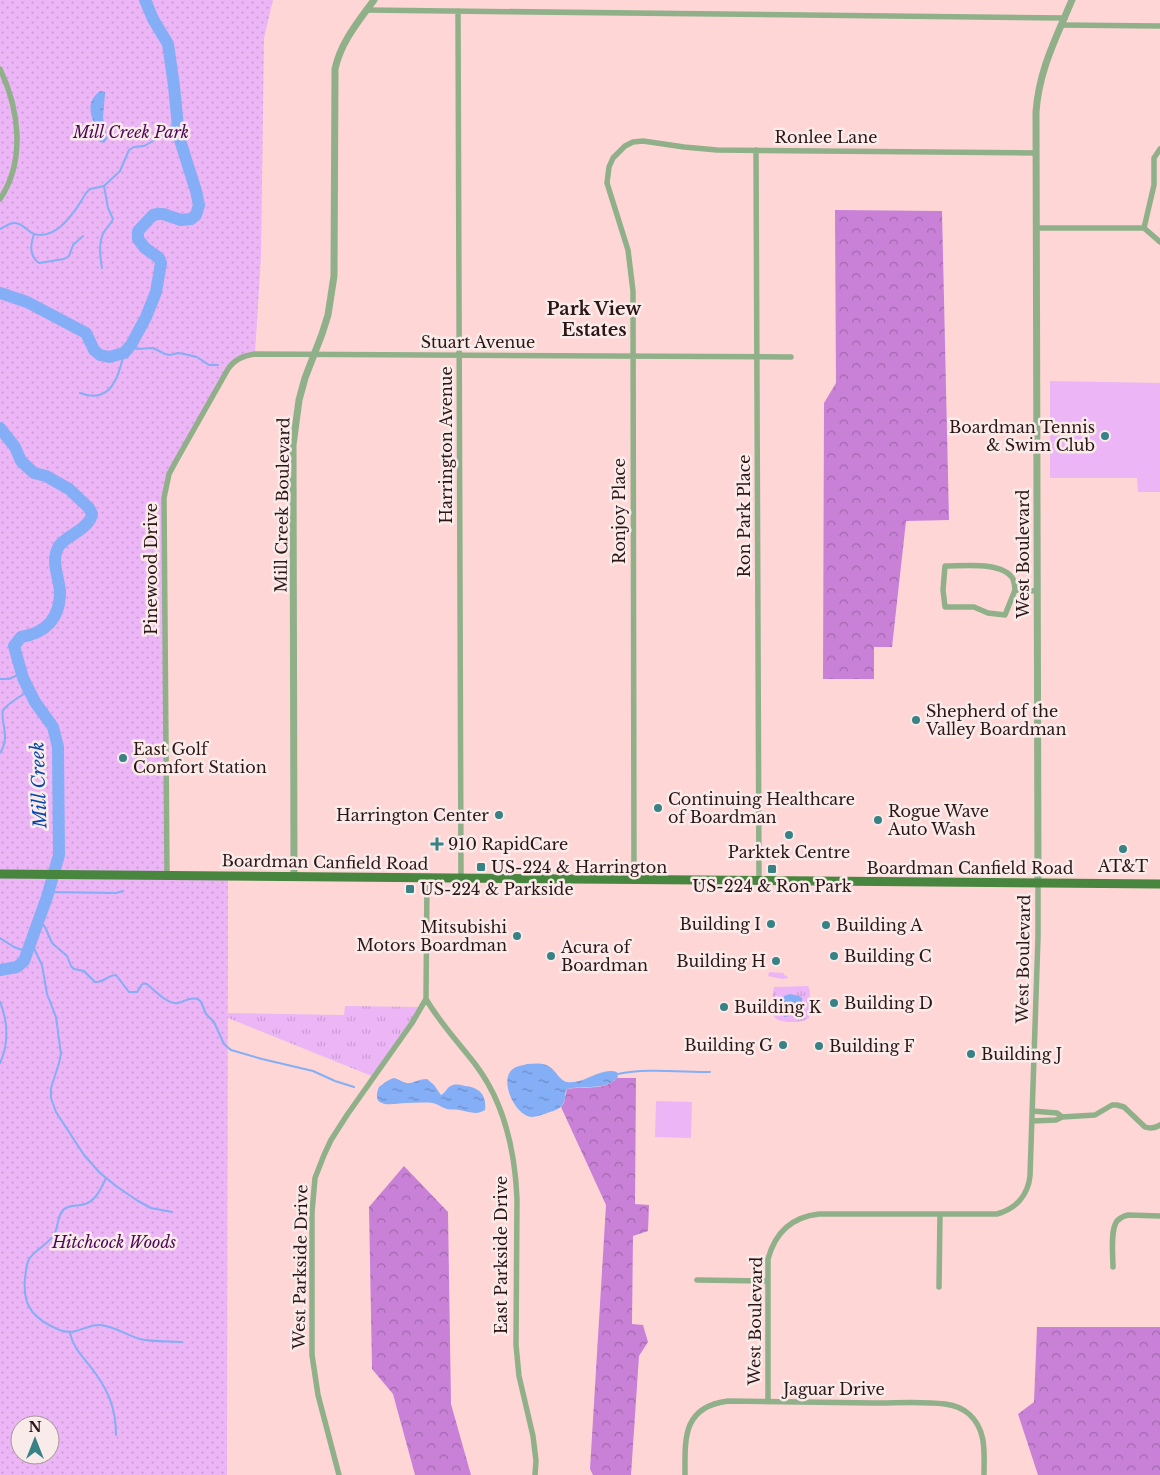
<svg xmlns="http://www.w3.org/2000/svg" width="1160" height="1475" viewBox="0 0 1160 1475" font-family="'Libre Baskerville',serif">
<style>
.grass{fill:url(#grass-tufts)}
.forest{fill:url(#forest-crowns)}
.park{fill:url(#park-dots);fill-rule:evenodd}
.garden{fill:#ecb6f6}
.water{fill:url(#water-ripples)}
.lines{fill:none;stroke-linecap:round;stroke-linejoin:round}
.stream{stroke:#84aef6;stroke-width:2}
.river{stroke:#84aef6;stroke-width:12}
.minor{stroke:#90b08a;stroke-width:5.5}
.tertiary{stroke:#90b08a;stroke-width:7}
.primary{stroke:#48853e;stroke-width:9}
.poi-dot{fill:#388185;stroke:#f9ebea;stroke-width:2}
.labels{text-anchor:middle;stroke-width:5;stroke-linejoin:round;paint-order:stroke}
.park-label{font-size:16px;font-style:italic;fill:#4d0859;stroke:#f9ebea}
.street-label{font-size:16px;fill:#2c1515;stroke:#f9ebea}
.poi-label{font-size:16px;fill:#2c1515;stroke:#f9ebea;text-anchor:start}
.neighbourhood-label{font-size:18px;font-weight:bold;fill:#2c1515;stroke:#f9ebea}
.water-label{font-size:18px;font-style:italic;fill:#0947ac;stroke:#f9ebea}
</style>
<defs>
<pattern id="grass-tufts" width="24" height="20" patternUnits="userSpaceOnUse" patternTransform="scale(1.25)"><rect width="24" height="20" fill="#ecb6f6"/><path d="M3 7l-1-3M5 7V3M7 7l1-3M15 17l-1-3M17 17v-4M19 17l1-3" fill="none" stroke="#cb9cd2"/></pattern>
<pattern id="forest-crowns" width="20" height="18" patternUnits="userSpaceOnUse" patternTransform="scale(1.25)"><rect width="20" height="18" fill="#c881d7"/><path d="M2 6a3 3 0 1 1 6 0M12 15a3 3 0 1 1 6 0" fill="none" stroke="#a368ad"/></pattern>
<pattern id="park-dots" width="8" height="8" patternUnits="userSpaceOnUse" patternTransform="scale(1.25)"><rect width="8" height="8" fill="#ecb6f6"/><path d="M2 2h.1M6 6h.1" fill="none" stroke="#cb9cd2" stroke-width="1.8" stroke-linecap="round"/></pattern>
<pattern id="water-ripples" width="26" height="14" patternUnits="userSpaceOnUse" patternTransform="scale(1.25)"><rect width="26" height="14" fill="#84aef6"/><path d="M2 4q2-2 4 0t4 0M15 11q2-2 4 0t4 0" fill="none" stroke="#6c8cc6"/></pattern>
</defs>
<rect width="100%" height="100%" fill="#fed6d5"/>
<path class="grass" d="M769,972l15,1v2l3,1 1,2 -6,1 -14,-3z
M808,986l2,5 -1,27c-6,4 -11,4 -19,4 -24,0 -19,-17 -16,-35z
M345,1006l76,1 -47,70 -146,-59v-5l116,2z"/>
<path class="forest" d="M835,210l107,1 7,309 -43,1 -14,126h-18v32h-51l1,-276 12,-20z
M617,1078h19l-1,126 14,1 -1,26 -15,5 -1,88 11,1 5,17 -9,14 -8,119h-38l-3,-6 16,-264 -45,-98 3,-4 3,-14c15,-3 39,2 50,-11z
M404,1166l44,46 3,192 20,71h-56l-22,-81 -21,-25 -3,-162z
M1037,1327h123v148h-122l-20,-61 16,-12z"/>
<path class="park" d="M0,0h273l-9,38 -3,218 -6,98 -10,1 -17,14 -63,118 2,388 61,1 -1,599h-227zM20,1425h30v30h-30z"/>
<path class="garden" d="M1050,381l110,2v109h-22l-1,-14h-87z
M656,1101l36,1 -1,36 -36,-1z"/>
<path class="water" d="M100,91l5,1v2l-2,23 4,22 -3,4 -4,-1 -1,-4c-5,-18 -17,-33 1,-47z
M790,994l9,2 3,2v9l-2,6 -15,4 -4,-3v-11l3,-7z
M527,1064c7,0 16,-2 23,3 6,4 10,14 17,15 17,3 33,-15 50,-10l1,5c-12,14 -34,8 -51,12 -3,5 -1,11 -4,15 -3,5 -9,7 -13,8 -6,2 -13,5 -19,5 -15,-2 -30,-32 -21,-45 4,-6 11,-6 17,-8z
M394,1078c5,1 11,6 16,5 6,-1 9,-4 17,-4l7,6 7,10c5,-2 6,-9 12,-10 3,-1 9,0 12,1 14,1 22,9 20,24 -9,6 -17,1 -26,0 -4,-1 -8,0 -12,-1 -5,-1 -9,-5 -14,-6 -9,-1 -19,0 -28,0 -13,1 -35,6 -26,-16 4,-3 10,-8 15,-9z"/>
<g class="lines">
<path class="stream" d="M0,229c4,-2 10,-6 14,-6 8,-1 14,9 20,11 23,7 43,-25 52,-41l4,-4 14,-3 16,-15 9,-21 5,-3 10,-1 18,-10 6,-5 9,-13
M34,234c-4,11 -5,22 5,29l25,-4 5,-3 4,-11 10,-9
M102,268c-2,-11 -4,-26 2,-36 3,-5 7,-8 9,-13l-5,-11 -4,-22
M131,345l6,4 16,-1 12,6 5,1 8,-2 6,1 13,3 12,8h9
M80,393c31,12 39,-17 44,-40
M0,679h9l13,-6
M0,753c11,-16 0,-31 3,-43 5,-6 19,-15 26,-19
M48,892l68,1 7,-2
M39,920l6,7 7,16 15,13 4,10 3,3 10,2 11,11c9,1 13,-7 21,-7l13,17h8c4,-4 3,-10 10,-8 7,6 21,21 31,19 9,-2 10,-6 20,-4l3,3 5,12 8,8 10,22 7,6 31,9 51,12 22,10 19,6
M0,938l14,9 14,5
M31,942l11,23 5,29 9,23 5,37 -2,9 -8,25v10l5,14 28,43 16,18 16,13 22,15 13,7 21,4
M0,971v-1
M0,1002c8,19 9,42 0,61
M618,1074c26,-6 64,-2 92,-2
M106,1178c-5,11 -11,25 -25,27 -6,1 -13,0 -18,5 -6,7 -5,18 -9,25 -7,10 -19,15 -25,24 -3,6 -3,13 -4,19 -2,23 4,36 24,47 5,2 9,5 14,6 14,4 24,-7 37,-6 13,1 27,10 40,14 13,3 28,2 42,3
M70,1333c3,14 11,22 20,33 17,22 26,40 26,69"/>
<path class="river" d="M0,293l27,9 59,31 8,17 6,5 9,2 15,-4 7,-8 15,-28 10,-25 5,-29 -2,-5 -14,-10 -7,-9v-8l15,-16 5,-1h5l18,6 10,-1 5,-4 3,-10 -3,-14 -17,-54 -5,-51 -6,-42 -15,-25 -8,-19
M0,428l15,19 6,14 13,12 12,3 23,13 20,19 3,6c-1,3 -1,5 -3,7 -7,11 -23,15 -30,25 -9,15 0,30 1,46 0,26 -14,41 -39,45l-7,9 9,32 12,24 18,25 5,20 1,108 -12,42 -23,64 -7,6 -17,3"/>
<path class="minor" d="M366,10l699,8
M458,11l3,867
M1061,25l99,1
M0,69c19,40 26,91 0,130
M756,150l3,731
M1036,228h108
M1144,228l10,-43v-27l6,-9
M1144,228l16,14
M1015,590c0,-3 -1,-8 -2,-11 -10,-18 -50,-13 -68,-13l-2,24 2,17h29l14,6 17,2 10,-25 22,1
M167,875l-3,-377 5,-24 7,-13 52,-92c7,-10 15,-13 27,-15l536,3
M634,879l-1,-588 -5,-41 -21,-67 2,-16 4,-9 12,-12 8,-4 10,-1 41,6 33,3 318,3
M426,999c14,24 32,43 49,65 30,39 40,87 42,135l-1,146 3,31 14,60 3,25 -1,14
M426,999l1,-121
M1032,1111l25,2 5,4
M1032,1121l24,-1 6,-3 33,-2 17,-10h5l7,2 21,20c6,2 10,1 15,-2
M1113,1267c0,-11 -3,-37 4,-46 3,-3 6,-5 11,-6l32,1
M697,1280l70,1
M939,1287l1,-72
M768,1402v-143c7,-26 24,-42 51,-45h178c19,-5 31,-19 33,-38l8,-239v-54
M339,1475l-21,-80 -6,-40v-143l3,-34 9,-23 7,-15 16,-25 65,-92 14,-24
M685,1475c0,-36 -3,-68 43,-74 48,1 97,1 145,2 24,0 49,-2 72,1 9,1 18,5 24,10 18,16 15,39 15,61"/>
<path class="tertiary" d="M294,877l-1,-432 6,-45 6,-22 17,-44 6,-19 6,-39 1,-207c6,-27 23,-47 39,-69
M1038,883l-2,-771c3,-42 20,-74 36,-112"/>
<path class="primary" d="M0,874l1160,10"/>
</g>
<g class="poi-dot">
<circle cx="1105" cy="436" r="5"/>
<circle cx="916" cy="720" r="5"/>
<circle cx="123" cy="758" r="5"/>
<circle cx="658" cy="808" r="5"/>
<circle cx="499" cy="815" r="5"/>
<circle cx="878" cy="820" r="5"/>
<circle cx="789" cy="835" r="5"/>
<path d="M434.5 836.5h5v5h5v5h-5v5h-5v-5h-5v-5h5z"/>
<circle cx="1123" cy="849" r="5"/>
<rect x="476" y="862" width="10" height="10" rx="2.5"/>
<rect x="767" y="864" width="10" height="10" rx="2.5"/>
<rect x="405" y="884" width="10" height="10" rx="2.5"/>
<circle cx="771" cy="924" r="5"/>
<circle cx="826" cy="925" r="5"/>
<circle cx="517" cy="936" r="5"/>
<circle cx="551" cy="956" r="5"/>
<circle cx="834" cy="956" r="5"/>
<circle cx="776" cy="961" r="5"/>
<circle cx="834" cy="1003" r="5"/>
<circle cx="724" cy="1007" r="5"/>
<circle cx="783" cy="1045" r="5"/>
<circle cx="819" cy="1046" r="5"/>
<circle cx="971" cy="1054" r="5"/>
</g>
<g class="labels">
<g class="park-label">
<text x="131" y="138">Mill Creek Park</text>
<text x="114" y="1248">Hitchcock Woods</text>
</g>
<g class="street-label">
<text x="826" y="143">Ronlee Lane</text>
<text x="478" y="348">Stuart Avenue</text>
<text transform="translate(446 445) rotate(-90)" y="6">Harrington Avenue</text>
<text transform="translate(282 505) rotate(-89)" y="6">Mill Creek Boulevard</text>
<text transform="translate(619 511) rotate(-90)" y="6">Ronjoy Place</text>
<text transform="translate(744 516) rotate(-90)" y="6">Ron Park Place</text>
<text transform="translate(1023 554) rotate(-90)" y="6">West Boulevard</text>
<text transform="translate(151 569) rotate(-90)" y="6">Pinewood Drive</text>
<text transform="translate(325 862) rotate(1)" y="6">Boardman Canfield Road</text>
<text x="970" y="874">Boardman Canfield Road</text>
<text transform="translate(1023 959) rotate(-89)" y="6">West Boulevard</text>
<text transform="translate(501 1255) rotate(-90)" y="6">East Parkside Drive</text>
<text transform="translate(300 1267) rotate(-89)" y="6">West Parkside Drive</text>
<text transform="translate(755 1321) rotate(-89)" y="6">West Boulevard</text>
<text x="834" y="1395">Jaguar Drive</text>
</g>
<g class="poi-label">
<text x="1095" y="433" text-anchor="end">Boardman Tennis<tspan x="1095" dy="18">&amp; Swim Club</tspan></text>
<text x="926" y="717">Shepherd of the<tspan x="926" dy="18">Valley Boardman</tspan></text>
<text x="133" y="755">East Golf<tspan x="133" dy="18">Comfort Station</tspan></text>
<text x="668" y="805">Continuing Healthcare<tspan x="668" dy="18">of Boardman</tspan></text>
<text x="888" y="817">Rogue Wave<tspan x="888" dy="18">Auto Wash</tspan></text>
<text x="489" y="821" text-anchor="end">Harrington Center</text>
<text x="448" y="850">910 RapidCare</text>
<text x="789" y="858" text-anchor="middle">Parktek Centre</text>
<text x="1123" y="872" text-anchor="middle">AT&amp;T</text>
<text x="491" y="873">US-224 &amp; Harrington</text>
<text x="772" y="892" text-anchor="middle">US-224 &amp; Ron Park</text>
<text x="420" y="895">US-224 &amp; Parkside</text>
<text x="761" y="930" text-anchor="end">Building I</text>
<text x="836" y="931">Building A</text>
<text x="507" y="933" text-anchor="end">Mitsubishi<tspan x="507" dy="18">Motors Boardman</tspan></text>
<text x="561" y="953">Acura of<tspan x="561" dy="18">Boardman</tspan></text>
<text x="844" y="962">Building C</text>
<text x="766" y="967" text-anchor="end">Building H</text>
<text x="844" y="1009">Building D</text>
<text x="734" y="1013">Building K</text>
<text x="773" y="1051" text-anchor="end">Building G</text>
<text x="829" y="1052">Building F</text>
<text x="981" y="1060">Building J</text>
</g>
<g class="neighbourhood-label">
<text x="594" y="315">Park View<tspan x="594" dy="21">Estates</tspan></text>
</g>
<g class="water-label">
<text transform="translate(39 785) rotate(-92)" y="6">Mill Creek</text>
</g>
</g>
<g transform="translate(35 1440)"><circle r="24" fill="#f9ebea" stroke="#a79595"/>
<path d="M0-4L9 19L0 12L-9 19Z" fill="#388185"/>
<text y="-8" font-size="14" font-weight="bold" text-anchor="middle" fill="#2c1515">N</text>
</g>
</svg>
